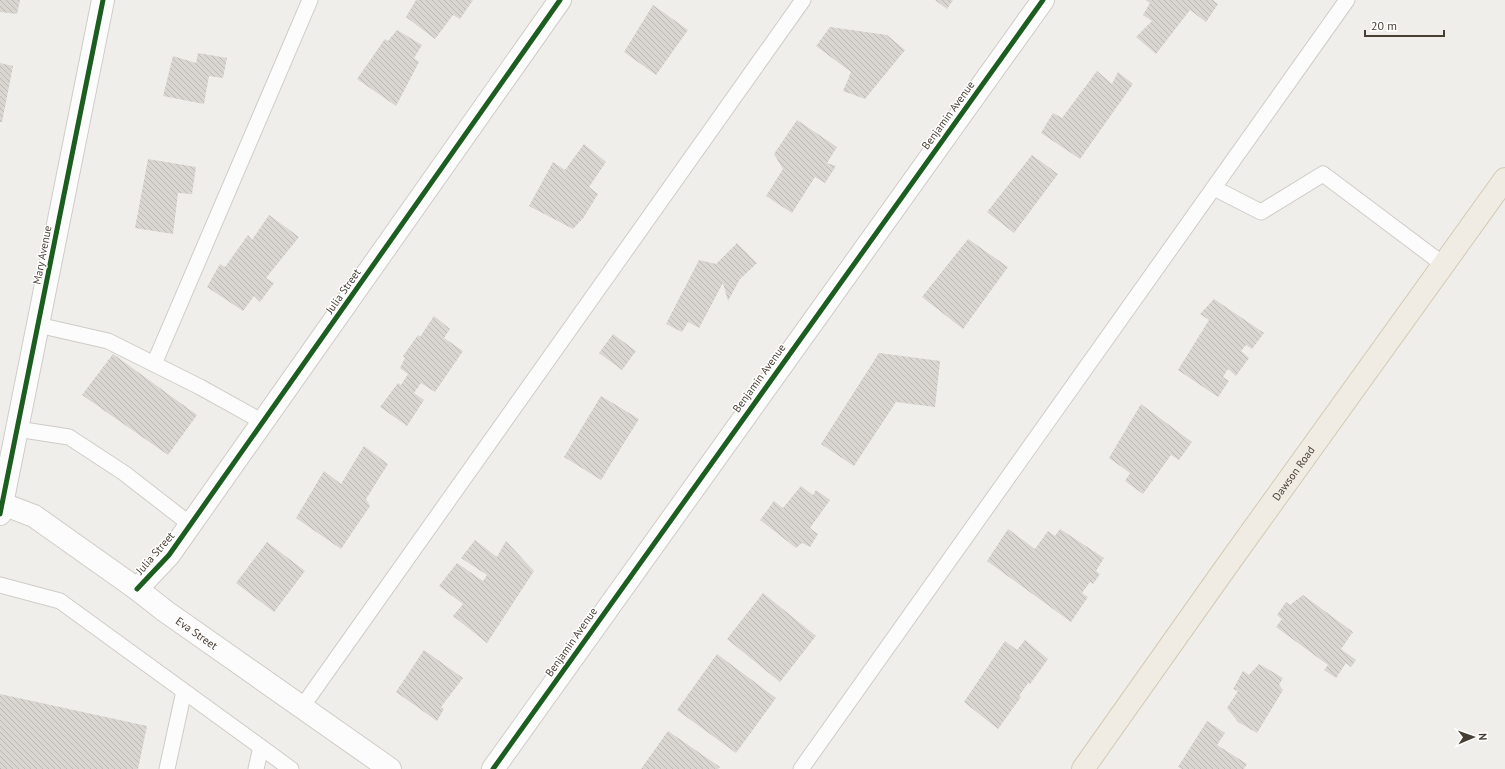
<svg xmlns="http://www.w3.org/2000/svg" width="1505" height="769" viewBox="0 0 1505 769" font-family="'PT Sans',sans-serif">
<style>
.building{fill:url(#building-back-hatch)}
.lines{fill:none;stroke-linecap:round;stroke-linejoin:round}
.service-casing{stroke:#cfccc7;stroke-width:17}
.minor-casing{stroke:#cfccc7;stroke-width:24}
.primary-casing{stroke:#d4cab5;stroke-width:24}
.service{stroke:#fdfcfc;stroke-width:15}
.minor{stroke:#fdfcfc;stroke-width:22}
.primary{stroke:#f1ece3;stroke-width:22}
.cycleway-casing{stroke:#fff;stroke-width:8}
.cycleway{stroke:#1b5e20;stroke-width:5}
.labels{text-anchor:middle;stroke-width:3;stroke-linejoin:round;paint-order:stroke}
.street-label{font-size:11px;fill:#483f34;stroke:#fff}
</style>
<defs>
<pattern id="building-back-hatch" width="6" height="6" patternUnits="userSpaceOnUse"><rect width="6" height="6" fill="#d9d5d0"/><path d="M-1 5l2 2M0 0l6 6M5-1l2 2" fill="none" stroke="#bcb8b3"/></pattern>
</defs>
<rect width="100%" height="100%" fill="#f0eeea"/>
<path class="building" d="M0,0h20l-3,14 -17,-2z
M416,0h57l-13,19 -7,-4 -18,24 -29,-22z
M935,0h18l-6,9z
M1146,0h67l5,4 -12,18 -16,-12 -34,44 -20,-17 16,-16 -9,-6 7,-12z
M653,5l35,25 -32,45 -32,-23z
M830,27l57,8 18,15 -40,49 -22,-8 8,-19 -35,-26z
M397,30l25,15 -8,13 5,4 -23,44 -39,-27 28,-40 3,2z
M198,53l29,5 -4,20 -14,-2 -5,28 -41,-8 10,-40 23,7z
M0,63l13,3 -11,56h-2z
M1097,71l15,13 6,-12 15,12 -53,75 -39,-26 12,-20 9,5z
M797,120l40,27 -10,16 9,3 -11,17 -10,-6 -23,36 -26,-17 17,-27 -9,-15z
M584,144l22,18 -17,25 9,7 -14,23 -11,12 -44,-23 24,-44 12,8z
M1032,155l26,19 -44,59 -27,-21z
M148,159l48,8 -4,27 -14,-1 -5,41 -38,-6z
M269,215l30,22 -33,41 8,5 -14,19 -6,-6 -11,15 -36,-24 13,-23 5,3 23,-32 4,5z
M968,239l40,28 -45,62 -41,-32z
M737,243l20,20 -17,16 -12,22 -5,-18 -24,45 -11,-6 -6,10 -16,-8 33,-64 17,4z
M1214,299l50,34 -12,16 -6,-4 -5,6 8,7 -13,18 -8,-7 -5,8 6,4 -11,16 -40,-27 31,-50 -9,-6z
M434,316l16,13 -6,9 19,13 -28,41 -14,-9 -7,10 10,7 -17,26 -27,-19 18,-24 3,2 7,-11 -8,-6 5,-10 -2,-2 15,-21 2,2z
M613,334l23,17 -14,19 -23,-17z
M879,353l61,8 -5,46 -39,-5 -42,64 -33,-22z
M113,354l84,61 -29,40 -86,-60z
M601,396l38,23 -38,61 -37,-23z
M1141,404l51,38 -13,18 -8,-5 -28,39 -18,-13 5,-8 -21,-15z
M364,446l24,18 -22,35 4,7 -29,43 -45,-31 28,-47 17,13z
M801,486l12,9 3,-5 14,10 -20,28 8,6 -8,13 -8,-4 -6,5 -36,-28 14,-19 9,7z
M1008,529l27,20 13,-18 7,5 5,-7 44,29 -8,13 4,3 -7,10 -3,-2 -8,11 6,4 -17,25 -84,-61z
M475,540l22,17 9,-16 28,30 -47,72 -34,-27 10,-12 -24,-18 18,-23 26,18 4,-6 -26,-17z
M267,542l38,29 -31,41 -38,-29z
M763,593l53,43 -36,46 -53,-43z
M1303,595l50,37 -12,17 15,11 -5,7 -5,-4 -10,15 -12,-8 4,-5 -52,-38 6,-8 -5,-4 9,-13 4,3z
M1025,640l23,19 -18,25 -2,-1 -9,13 2,1 -23,32 -34,-27 41,-61 12,9z
M424,650l39,28 -22,29 3,2 -7,12 -41,-29z
M717,654l59,44 -40,55 -59,-43z
M1259,664l24,14 -4,7 4,5 -26,43 -19,-11 -11,-14 11,-17 -5,-2 10,-18 6,4z
M0,694l147,32 -9,43h-138z
M1207,721l18,12 -8,12 30,19 -3,5h-62l-4,-2z
M668,731l52,36 -2,2h-77z"/>
<g class="lines">
<defs>
<path id="service" d="M1214,188l47,24 62,-38 121,91
M38,325l70,16 92,46 63,35
M154,364l156,-364
M17,429l52,8 55,36 67,52
M0,585l60,16 231,168
M302,707l501,-707
M167,769l17,-78
M256,769l5,-22
M801,769l546,-769"/>
<g id="minor">
<path id="s1" d="M0,503l34,13 103,73 28,22 225,158"/>
<path d="M0,514l103,-514"/>
<path d="M137,589l32,-34 391,-555"/>
<path d="M493,769l550,-769"/>
</g>
<g id="primary">
<path id="s2" d="M1083,769l143,-202 279,-388"/>
</g>
</defs>
<use href="#service" class="service-casing"/>
<use href="#minor" class="minor-casing"/>
<use href="#primary" class="primary-casing"/>
<use href="#service" class="service"/>
<use href="#minor" class="minor"/>
<use href="#primary" class="primary"/>
<defs>
<path id="cycleway" d="M0,514l103,-514
M137,589l32,-34 391,-555
M493,769l550,-769"/>
</defs>
<use href="#cycleway" class="cycleway-casing"/>
<use href="#cycleway" class="cycleway"/>
</g>
<g class="labels">
<g class="street-label">
<text transform="translate(948 115) rotate(-54)" y="4">Benjamin Avenue</text>
<text transform="translate(42 255) rotate(-79)" y="4">Mary Avenue</text>
<text transform="translate(343 291) rotate(-55)" y="4">Julia Street</text>
<text transform="translate(759 378) rotate(-54)" y="4">Benjamin Avenue</text>
<text dy="4" stroke="none"><textPath href="#s2" startOffset="363">Dawson Road</textPath></text>
<text transform="translate(155 553) rotate(-49)" y="4">Julia Street</text>
<text dy="4" stroke="none"><textPath href="#s1" startOffset="237">Eva Street</textPath></text>
<text transform="translate(571 642) rotate(-55)" y="4">Benjamin Avenue</text>
</g>
</g>
<g transform="translate(1473 737) rotate(88)" stroke="#ffffff" stroke-width="3" paint-order="stroke">
<path d="M0-3L7 15L0 10L-7 15Z" fill="#483f34"/>
<text y="-6" font-size="11" font-weight="bold" text-anchor="middle" fill="#483f34">N</text>
</g>
<path d="M1365 30v6h79v-6" fill="none" stroke="#483f34" stroke-width="2"/>
<text x="1371" y="30" font-size="12" fill="#483f34" stroke="#ffffff" stroke-width="3" paint-order="stroke">20 m</text>
</svg>
